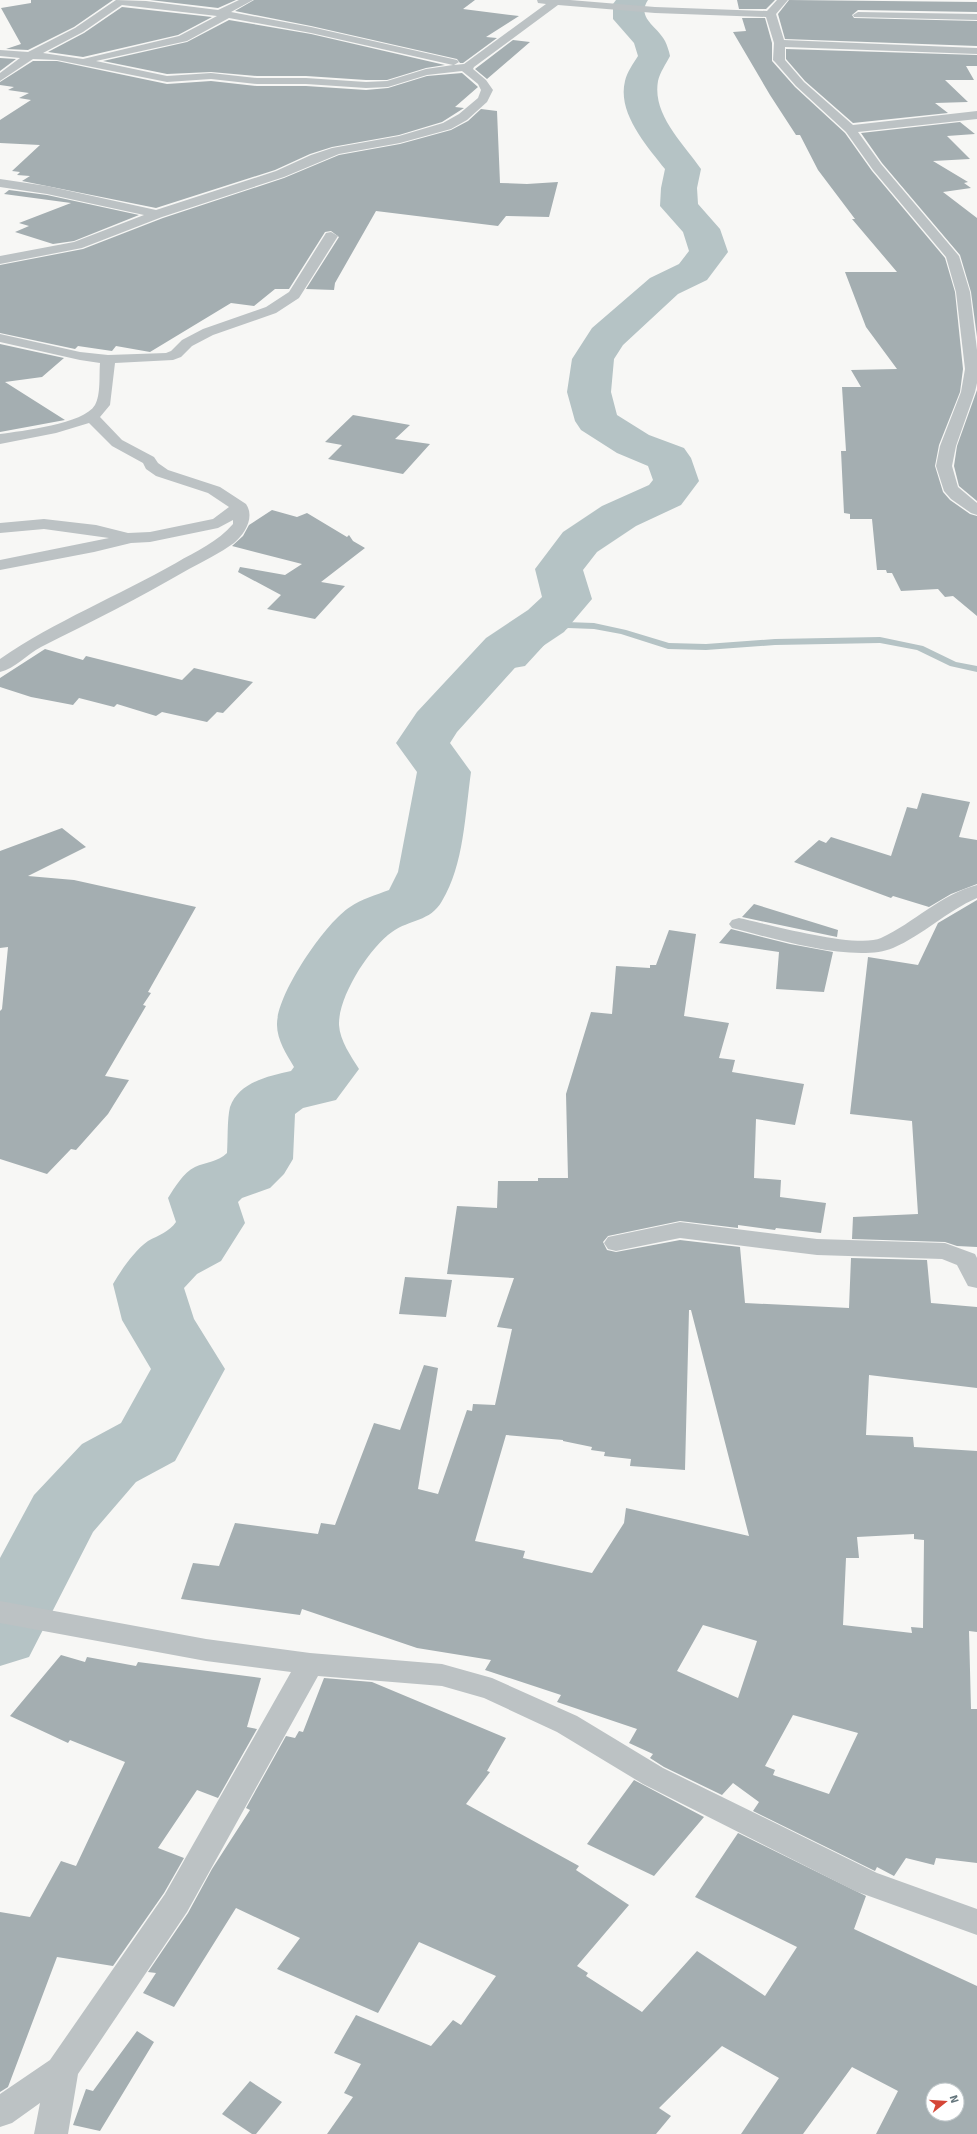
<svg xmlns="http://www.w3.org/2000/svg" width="977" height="2134" viewBox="0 0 977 2134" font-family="Signika,sans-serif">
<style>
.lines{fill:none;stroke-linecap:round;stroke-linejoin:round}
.stream{fill:#b5c3c5;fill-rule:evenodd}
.river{fill:#b5c3c5;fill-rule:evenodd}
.building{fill:#a4aeb1;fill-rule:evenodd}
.street{fill:#bcc2c4;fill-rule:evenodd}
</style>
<rect width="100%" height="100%" fill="#f7f7f5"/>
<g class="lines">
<path class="stream" d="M566,622l28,1 32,7 43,13 37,1 69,-5 105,-2 43,9 33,16 21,4v6l-27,-6 -33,-16 -37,-7 -105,2 -69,5 -38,-1 -47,-15 -27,-5 -26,-1 -21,14 -22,24 -41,7 -4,-3 4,-3 35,-5 22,-24z"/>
<path class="river" d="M616,0h32c-12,18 9,26 17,41 2,4 4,10 5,15 -4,8 -10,16 -12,25 -6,34 26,63 43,88l-4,19 1,16 22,25 8,23 -21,28 -29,14 -55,51 -9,14 -3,33 6,23 32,20 35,13 7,10 8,23 -18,24 -45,21 -39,26 -14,18 9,29 -28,33 -42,28 -65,72 -7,11 21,29c-6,42 -7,93 -29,129 -12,21 -32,18 -50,31 -23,16 -54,65 -53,93 1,16 12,31 20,44l-23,31 -33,8 -8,6 -2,45 -9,15 -14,14 -28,10 -4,4 7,21 -24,38 -24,13 -13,14 10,31 31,50 -50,92 -39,21 -43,50 -64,125 -29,9v-108l34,-63 48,-51 39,-21 30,-54 -29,-49 -9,-36c9,-15 21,-33 35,-43 11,-6 21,-9 28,-19l-8,-24c7,-11 15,-25 27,-31 11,-5 23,-5 32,-14 1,-13 0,-34 3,-46 9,-25 39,-31 61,-36l3,-4c-7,-12 -17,-27 -17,-42 -1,-30 48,-102 73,-118 11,-8 26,-12 39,-17l9,-18 19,-100 -21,-29 21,-31 69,-74 42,-28 14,-13 -7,-28 28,-37 39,-26 47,-21 4,-5 -5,-14 -31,-13 -36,-23 -6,-9 -8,-29 5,-33 20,-31 58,-50 29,-14 10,-13 -6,-19 -23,-26 1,-18 4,-19c-18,-23 -48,-56 -40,-88 2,-9 8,-17 13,-25l-4,-13 -21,-24v-15z"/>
</g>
<path class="building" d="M31,0h82l-39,27 -46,23 -22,-1 15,-5 -20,-36 30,-5z
M150,0h86l-18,8z
M254,0h221l-12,9 56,7 -33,21 11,1 -34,25h-3l-3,-4 -146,-33 -76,-15z
M737,0h38l-9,9h-27z
M789,0l188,2v10l-119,-2 -6,5 2,3 123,3v25l-192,-7 -7,-25z
M122,7l90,10 -34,18 -95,22 -35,-5 36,-19z
M742,18h23l7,25v18l23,26 50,46 27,38 73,87 10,34 8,77 -3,23 -21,53 -4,21 8,26 7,8 20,14 7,2v100l-24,-20 -8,1 -7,-8 -37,2 -9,-18h-5l-1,-3h-9l-5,-51h-22v-5l-6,-1 -3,-62h5l-4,-64h19l-10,-17 46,-1 -31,-42 -21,-55h52l-45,-53h3l-37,-49 -18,-35h-4l-26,-40 -37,-63 13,-1z
M229,20l82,14 134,31 -19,3 -39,12h-21l-60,-4h-49l-46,-4 -44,2 -64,-13 84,-19z
M513,40l17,2 -43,37 -12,-10z
M786,49l191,6v11h-11l8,14h-29l23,22 -33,1 13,10 -95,10 -48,-42 -19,-22z
M0,58l16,1 -16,12z
M33,61h24l110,23 44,-3 46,5h49l60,4 22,-2 39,-12 35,-3 16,14 -23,20 9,1 -22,14 -43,13 -67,12 -22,7 -35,16 -119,38 -134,-27 8,-5 -13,-1 3,-3 -8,-1 28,-26 -40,-2v-23l31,-20 -12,-2 10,-5 -21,-3 6,-3 -14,-2v-3z
M481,109l16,2 3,72 27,1 31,-2 -9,35 -43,-1 -8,10 -122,-15 -41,72 -1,7 -28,-1 33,-52 -8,-6 -6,1 -36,57h-14l-21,17 -23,-3 -81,49 -34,-6 -4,5 -34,-5 -3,3 -75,-16v-68l83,-16 80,-31 121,-40 55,-23 61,-11 51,-14 17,-9z
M960,122l15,12 -28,2 23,23 -37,2 35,21 -4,1 7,5 -28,4 34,26v119l-6,-45 -11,-37 -78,-92 -21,-30z
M9,190l38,5 92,20 -65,26 -21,3 -38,-12 14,-6 -10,-3 52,-20 -67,-9z
M0,344l64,14 -22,19 -37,5 60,38 -65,12z
M977,390v111l-18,-15 -5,-20 3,-20z
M353,415l57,10 -15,14 35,5 -27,30 -75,-15 14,-14 -17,-3z
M272,510l25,7 10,-4 40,24 2,-2 4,6 12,7 -44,34 24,4 -30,33 -48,-10 14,-14 -43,-23 2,-5 45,8 17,-11 -70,-18 11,-10 6,-11z
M45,649l38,11 3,-4 96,24 12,-12 59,14 -30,31 -6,-1 -10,10 -45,-10 -6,4 -39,-12 -3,3 -35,-9 -6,7 -42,-8 -31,-10v-9z
M922,793l48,9 -11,35 18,3v44l-26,10 -22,13 -36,-11 -2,2 -97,-36 25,-22 7,3 5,-6 60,19 16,-49 10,2z
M62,828l24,19 -58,29 46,4 122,27 -48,85 3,1 -8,12 3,1 -41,70 24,4 -21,34 -32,36 -5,-1 -24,25 -47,-15v-148l2,-2 6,-62 -8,1v-97z
M977,900v347l-20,-1 -12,-4 -93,-3 1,-22 65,-3 -6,-93 -62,-7 18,-157 50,8 20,-42z
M754,904l84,26 -1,7 -95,-20z
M731,929l59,15 43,8 -9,40 -48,-3 3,-37 -60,-9z
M669,930l27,4 -12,82 45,7 -10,35 16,2 -3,12 72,12 -9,41 -39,-6 -2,59 27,2 -1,17 46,6 -5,30 -45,-5 -1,2 -37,-5v3l-58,-7 -72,15 -5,6 4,8 9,2 64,-12 60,7 5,56 104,5 2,-50 76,2 4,43 46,4v81l-108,-13 -3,60 47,2 1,10 63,4v181l-8,-1 2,78h6v154l-41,-5 -2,7 -28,-7 -12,18 -17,-9 -2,4 -122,-60 6,-9 -26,-19 -11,12 -58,-28 -14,-9 3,-4 -24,-11 8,-14 -80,-27 4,-7 -76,-25 6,-10 -74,-12 -115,-39 -2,6 -119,-16 12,-36 26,3 16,-43 83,11 3,-11 14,2 39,-102 26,7 24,-65 14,3 -20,121 20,5 29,-84 5,1 1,-7 22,1 17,-76 -15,-2 17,-49 -67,-4 10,-68 40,2 1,-27h40v-3h30l-2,-84 25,-82 21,2 4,-48 34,2v-3h6zM689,1310h2l58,226 -123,-28 -2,15 -32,50 -69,-15 2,-7 -50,-10 31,-106 57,5v1l29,6 -1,3 14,2 -1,4 27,3 -1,7 55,4zM914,1534v5l10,1 -1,88 -12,-1 1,6 -69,-8 3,-67h13l-2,-21zM703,1625l54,16 -19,57 -61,-27zM793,1715l65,18 -29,61 -56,-19 2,-5 -10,-4z
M405,1277l47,3 -6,37 -47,-3z
M61,1655l24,7 2,-5 49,9 2,-4 123,16 -14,49 10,2 -39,69 -21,-8 -39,58 26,10 -20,35 -51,73 -56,-9 -49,130 -8,5v-180l30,5 31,-56 15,5 49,-104 -55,-22 -2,3 -58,-27z
M324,1678l48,4 134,56 -19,33 3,1 -24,32 113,62 -3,4 53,35 -52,61 11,7 -2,3 56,36 55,-61 68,45 32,-49 -102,-50 43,-64 128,63 -12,33 123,57v148h-101l22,-43 -46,-24 -49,67h-62l38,-56 -57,-32 -63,62 12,8 -15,18h-329l26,-37 -9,-4 17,-29 -27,-11 22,-38 75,31 22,-26 8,5 35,-49 -77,-34 -41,71 -101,-44 23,-31 -64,-30 -62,99 -31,-14 13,-20 -8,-1 40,-59 24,-44 38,-59 -4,-2 40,-72 9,2 4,-7 4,1zM933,2090h24v24h-24z
M634,1780l70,37 -50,59 -67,-32z
M137,2031l17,11 -54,89 -27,-6 13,-36 7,2z
M250,2081l32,21 -26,32h-4l-30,-20z"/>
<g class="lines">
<path class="street" d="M116,0l30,1 72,9 21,-10h14l-22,12 80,15 146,33 2,2 -5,3 10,-1 82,-60 -8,-1 -1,-3h33l85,7 112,4 10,-11h11l-12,14 8,26 193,8v6l-192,-7v13l19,22 49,43 124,-14v8l-119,13 23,32 78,92 11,36 7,58v33l-2,9 -19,54 -4,20 6,21 19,16v12l-6,-2 -20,-14 -7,-8 -8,-25 4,-20 21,-54 4,-23 -9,-77 -10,-35 -73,-87 -27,-38 -50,-46 -21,-24 -2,-2 1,-17 -8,-26 -111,-4 -97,-8 -84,62 -1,2 13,11 7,10 -6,12 -20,18 -16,9 -51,14 -61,11 -55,23 -122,40 -80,31 -82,16v-8l74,-14 70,-27 -97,-21 -47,-7v-8l47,7 109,24 120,-39 35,-16 21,-7 67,-12 44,-13 16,-9 19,-16 3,-8 -3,-6 -16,-13 -35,4 -39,12 -22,1 -60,-4h-49l-46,-5 -44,3 -110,-22 -24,-1 -33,22v-8l20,-15 -20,-2v-6l28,2 47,-24zM122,5l95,11 -38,20 -96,23 -40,-6 40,-21zM229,18l82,15 142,32 -27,4 -39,12 -21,1 -60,-4h-49l-46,-5 -44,3 -71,-15 91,-20z
M858,12l119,2v6l-123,-3 -1,-2z
M331,232l7,4 -39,62 -23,15 -63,22 -21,11 -11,11 -8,3 -58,3 -5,42 -10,12 22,23 32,17 4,6 10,7 52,17 26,17c9,13 -1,30 -12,39 -14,10 -30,18 -45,26 -48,28 -98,53 -148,78 -14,7 -26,22 -41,25v-13c55,-38 118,-63 176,-96 20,-12 42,-21 57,-39v-4l-15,8 -68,14 -19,1 -37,9 -94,18v-10l109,-22 -65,-9 -44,4v-10l44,-4 52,6 32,8 22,-1 63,-13 16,-12 -21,-14 -52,-17 -10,-7 -3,-6 -31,-17 -23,-23 -33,10 -56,11v-10c21,-3 84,-10 95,-29 6,-10 4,-31 5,-42l-20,-3 -80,-18v-8l80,18 28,3 58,-2 5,-2 11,-11 21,-11 63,-22 23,-15 37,-59z
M977,885v13c-30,13 -54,37 -84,50 -38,16 -121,-10 -161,-20l-3,-4 3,-4 7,-2c28,6 118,31 142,20 33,-15 60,-44 96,-53z
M680,1222l137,17 128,4 30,11 2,4v30l-9,-2 -11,-21 -15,-6 -125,-4 -137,-17 -64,13 -8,-2 -4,-6 4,-6z
M0,1601l206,38 104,14 132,11 50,14 85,38 86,52 214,105 100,36v26l-122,-44 -212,-107 -86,-52 -73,-34 -42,-12 -124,-10 -131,236 -109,162 -10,60h-34l6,-31 -28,20 -12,4v-33l50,-34 115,-166 126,-222 -85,-11 -206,-38z"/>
</g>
<g transform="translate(945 2102) rotate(73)"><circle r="19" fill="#ffffff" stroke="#c1c8cb"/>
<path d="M0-3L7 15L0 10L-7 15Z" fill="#d54637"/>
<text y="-6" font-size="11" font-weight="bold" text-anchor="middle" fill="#65767d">N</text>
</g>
</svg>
